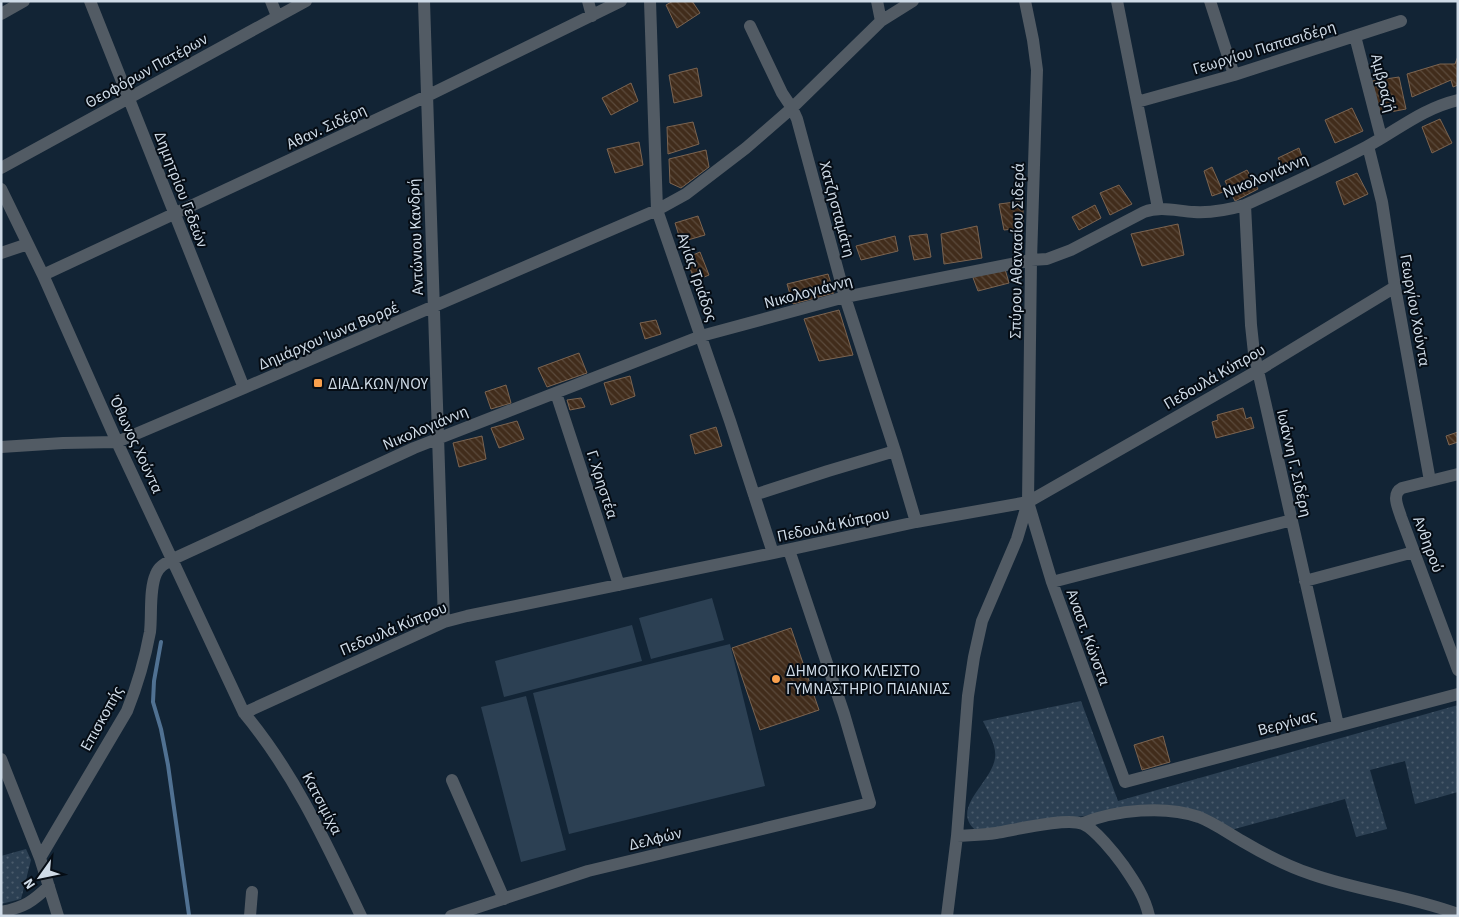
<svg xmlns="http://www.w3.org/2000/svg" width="1459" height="917" viewBox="0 0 1459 917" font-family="'Source Sans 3',sans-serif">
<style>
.grass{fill:url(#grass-dots)}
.garden{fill:#2c4053}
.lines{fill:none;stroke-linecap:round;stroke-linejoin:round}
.stream{stroke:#507192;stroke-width:4}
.building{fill:url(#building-back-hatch);stroke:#7b6451}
.minor{stroke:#525b64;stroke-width:12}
.poi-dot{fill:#f9a04d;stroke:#050c14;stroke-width:2}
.labels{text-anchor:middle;stroke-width:4;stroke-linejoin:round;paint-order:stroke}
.street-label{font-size:16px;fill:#cfdbe7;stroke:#050c14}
.poi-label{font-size:16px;fill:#cfdbe7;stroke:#050c14;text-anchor:start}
</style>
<defs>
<pattern id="grass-dots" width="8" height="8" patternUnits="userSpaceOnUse" patternTransform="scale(1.25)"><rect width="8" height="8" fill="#2c4053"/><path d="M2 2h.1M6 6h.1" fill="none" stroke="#4a5b6c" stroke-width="1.8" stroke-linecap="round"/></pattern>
<pattern id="building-back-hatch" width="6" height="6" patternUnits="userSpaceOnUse" patternTransform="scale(1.25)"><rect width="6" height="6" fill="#412c1b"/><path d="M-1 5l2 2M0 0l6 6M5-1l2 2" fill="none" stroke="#5b4a3c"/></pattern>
</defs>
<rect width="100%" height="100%" fill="#122435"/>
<path class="grass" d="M1081,701l37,100 340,-96v87l-43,12 -10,-43 -35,9 17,59 -31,8 -11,-38 -114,31 -30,-15 -69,-5 -64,8 -90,14c-31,-22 14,-49 17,-74 2,-12 -7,-26 -12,-37z
M26,849l5,11 -10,39 -20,5v-48z"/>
<path class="garden" d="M712,598l12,42 -73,19 -12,-41z
M632,625l10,36 -138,36 -9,-36z
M730,644l35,142 -196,48 -36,-141z
M526,696l40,154 -45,12 -40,-155z"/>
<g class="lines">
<path class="stream" d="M161,642l-7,39 -1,21 8,27 7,36 21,150"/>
</g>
<path class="building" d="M673,1h19l8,12 -23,15 -11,-23z
M1458,56v29l-5,2 -2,-7 -39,17 -5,-23 33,-10h15z
M697,68l5,28 -28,7 -5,-28z
M1399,77l7,32 -26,5 -8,-33z
M631,83l7,18 -27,14 -9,-17z
M1352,108l11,23 -28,12 -10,-23z
M1440,119l12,24 -20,10 -10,-26z
M693,122l6,22 -31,10 -1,-27z
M639,142l4,23 -28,8 -8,-24z
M1299,148l5,14 -18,8 -8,-12z
M706,150l3,17 -28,21 -11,-5 -1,-24z
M1212,167l11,25 -11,4 -8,-25z
M1247,170l11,19 -23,12 -10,-20z
M1357,173l11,21 -24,11 -8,-23z
M1119,185l13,19 -22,11 -10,-22z
M1023,201v27l-19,2 -5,-26z
M1095,205l6,13 -22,12 -7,-13z
M698,216l7,19 -24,7 -6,-19z
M1178,224l6,31 -42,11 -11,-32z
M977,226l5,32 -38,6 -3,-30z
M927,234l4,23 -17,3 -5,-24z
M895,236l3,15 -37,9 -5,-14z
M700,252l9,23 -14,6 -9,-23z
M1005,269l4,14 -31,8 -6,-16z
M828,274l6,19 -41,11 -6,-20z
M839,310l14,45 -34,6 -15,-42z
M656,320l5,14 -16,5 -5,-16z
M579,353l8,20 -40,14 -9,-19z
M630,376l5,20 -24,9 -7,-22z
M506,385l5,18 -20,6 -6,-17z
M581,398l4,9 -15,3 -3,-10z
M1243,408l3,11 5,-2 3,11 -38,10 -4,-16 6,-2 -1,-5z
M517,421l7,18 -25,9 -8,-20z
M716,427l6,19 -27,8 -5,-19z
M1458,432v10l-9,3 -3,-9z
M482,436l4,23 -27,8 -6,-24z
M791,628l28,82 -59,20 -28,-82z
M1163,736l7,26 -28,8 -8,-25z"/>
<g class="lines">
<path class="minor" d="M90,1l154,387
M271,1l6,15
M424,1l20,621
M588,1l4,15
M650,1l7,209 73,211 43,132
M877,1l4,20
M1117,1l41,207
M1210,1l24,74
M1,14l23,-13
M750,26l32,67 10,15 5,11 48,178 50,154 21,71
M1355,36l26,101
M1137,102l97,-27 167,-54
M1368,146l14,56 13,85 35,194
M1,168l305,-167
M1,189l42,86 74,167 127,271c51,61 83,132 117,203
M1245,205l6,120 3,28 84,372
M1,253l27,-9
M43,275l384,-179 194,-95
M556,393l63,192
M1,447l62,-4 54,-1 127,-54 413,-178 29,-16 60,-46 46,-40 89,-87 32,-20
M1458,474l-56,14c-11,6 -4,19 -1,29l57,153
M754,495l74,-24 67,-20
M1028,502l24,80 73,200 333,-88
M1305,581l109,-29
M1052,582l240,-62
M244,713l200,-91 23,-6 306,-63 143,-31 112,-20 229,-131 138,-84
M1,759l39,99 18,58
M452,780l52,119
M1083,823c33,-13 82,-18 116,-6 15,6 29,16 43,24 22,13 45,25 69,33 48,17 99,22 147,40
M957,836c13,-1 26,-1 39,-3 19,-3 71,-16 87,-9 12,5 32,30 40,41 11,16 22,32 26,51
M40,858l87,-147c10,-25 18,-52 23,-79 2,-17 -1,-43 6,-58 3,-8 10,-11 17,-15l241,-111 287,-112 144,-39 186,-37 16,-1 24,-9 73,-38c16,-6 33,-1 50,0 18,1 34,-2 51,-7 40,-18 81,-37 121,-58 32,-17 55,-38 92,-47
M1,912c24,-5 31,-10 48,-26
M250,916l2,-24
M451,916l137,-45 282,-68 -26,-89 -55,-164
M947,916l10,-80 11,-140 6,-39 8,-36 35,-82 11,-37 3,-242 6,-190 -4,-30 -8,-39"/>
</g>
<g class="poi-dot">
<rect x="313" y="378" width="10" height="10" rx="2.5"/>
<circle cx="776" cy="679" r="5"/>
</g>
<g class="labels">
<g class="street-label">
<text transform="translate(1264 47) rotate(-17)" y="6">Γεωργίου Παπασιδέρη</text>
<text transform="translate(146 70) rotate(-29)" y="6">Θεοφόρων Πατέρων</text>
<text transform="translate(1384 83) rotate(76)" y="6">Αμβραζή</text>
<text transform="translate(326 126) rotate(-25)" y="6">Αθαν. Σιδέρη</text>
<text transform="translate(1265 175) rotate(-23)" y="6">Νικολογιάννη</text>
<text transform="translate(182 189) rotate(69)" y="6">Δημητρίου Γεδεών</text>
<text transform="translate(838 209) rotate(75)" y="6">Χατζησταμάτη</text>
<text transform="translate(415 237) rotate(-92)" y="6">Αντώνιου Κανδρή</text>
<text transform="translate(1016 251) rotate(-89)" y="6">Σπύρου Αθανασίου Σιδερά</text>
<text transform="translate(698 277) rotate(71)" y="6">Αγίας Τριάδος</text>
<text transform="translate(808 291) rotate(-15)" y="6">Νικολογιάννη</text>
<text transform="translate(1416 310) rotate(80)" y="6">Γεωργίου Χούντα</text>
<text transform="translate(328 335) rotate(-23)" y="6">Δημάρχου Ίωνα Βορρέ</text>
<text transform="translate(1214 376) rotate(-30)" y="6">Πεδουλά Κύπρου</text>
<text transform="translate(425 427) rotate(-23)" y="6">Νικολογιάννη</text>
<text transform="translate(137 444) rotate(65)" y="6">Όθωνος Χούντα</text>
<text transform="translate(1295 463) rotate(77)" y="6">Ιωάννη Γ. Σιδέρη</text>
<text transform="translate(603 484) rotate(72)" y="6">Γ. Χρηστέα</text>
<text transform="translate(833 524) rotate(-12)" y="6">Πεδουλά Κύπρου</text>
<text transform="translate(1429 544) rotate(69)" y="6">Ανθηρού</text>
<text transform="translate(393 628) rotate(-23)" y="6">Πεδουλά Κύπρου</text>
<text transform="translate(1089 637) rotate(70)" y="6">Αναστ. Κώνστα</text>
<text transform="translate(101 718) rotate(-61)" y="6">Επισκοπής</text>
<text transform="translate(1287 722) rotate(-15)" y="6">Βεργίνας</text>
<text transform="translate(323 803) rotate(62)" y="6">Κατσιμίχα</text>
<text transform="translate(655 838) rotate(-14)" y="6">Δελφών</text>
</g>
<g class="poi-label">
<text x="328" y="389">ΔΙΑΔ.ΚΩΝ/ΝΟΥ</text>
<text x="786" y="676">ΔΗΜΟΤΙΚΟ ΚΛΕΙΣΤΟ<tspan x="786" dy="18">ΓΥΜΝΑΣΤΗΡΙΟ ΠΑΙΑΝΙΑΣ</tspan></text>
</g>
</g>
<rect width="1459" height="917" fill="none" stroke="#cfdbe7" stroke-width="5"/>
<g transform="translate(40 877) rotate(237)" stroke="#050c14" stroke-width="4" paint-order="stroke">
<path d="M0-4L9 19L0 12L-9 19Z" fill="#cfdbe7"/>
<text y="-8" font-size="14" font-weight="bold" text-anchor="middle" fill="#cfdbe7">N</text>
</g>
</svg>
